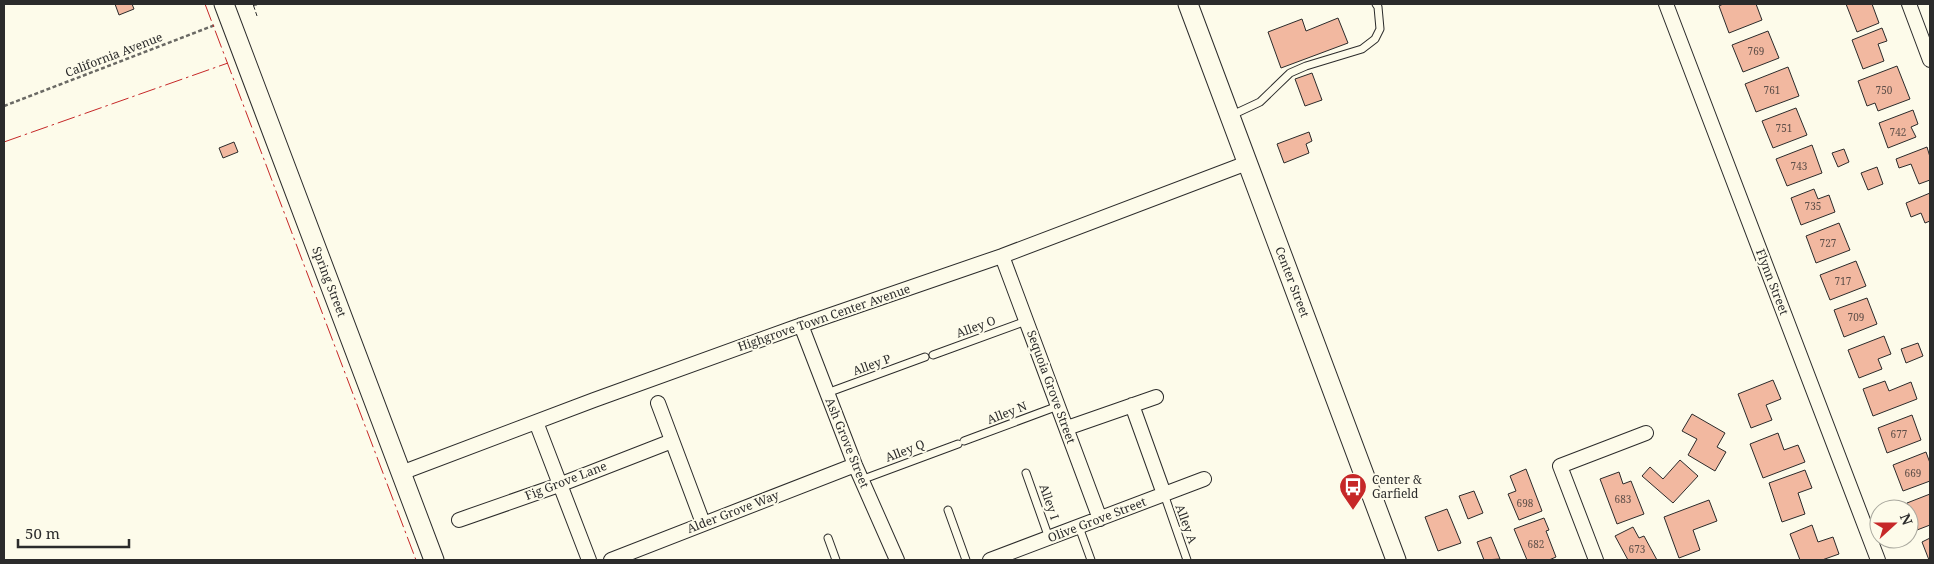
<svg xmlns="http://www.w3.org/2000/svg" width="1934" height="564" viewBox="0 0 1934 564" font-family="'Noto Serif',serif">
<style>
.building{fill:#f2b8a0;stroke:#2b2b2b}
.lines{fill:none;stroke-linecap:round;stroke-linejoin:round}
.lane-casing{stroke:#2b2b2b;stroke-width:9}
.street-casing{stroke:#2b2b2b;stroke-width:16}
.secondary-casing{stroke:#2b2b2b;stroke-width:21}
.path{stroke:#6a6964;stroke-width:2.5;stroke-dasharray:4 2.5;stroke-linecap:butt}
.lane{stroke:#fdfbea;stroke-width:7}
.street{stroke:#fdfbea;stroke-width:14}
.secondary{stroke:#fdfbea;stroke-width:19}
.fence{stroke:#2b2b2b;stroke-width:1;stroke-dasharray:6 2.5;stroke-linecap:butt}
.power{stroke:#c62828;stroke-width:1;stroke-dasharray:18 4 2.5 4;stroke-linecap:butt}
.labels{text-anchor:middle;stroke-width:4;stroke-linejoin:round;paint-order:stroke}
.number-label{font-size:10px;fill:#5d4e48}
.street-label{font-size:12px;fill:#2b2b2b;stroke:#fdfbea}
.poi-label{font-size:12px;fill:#2b2b2b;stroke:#fdfbea;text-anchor:start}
</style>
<rect width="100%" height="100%" fill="#fdfbea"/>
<path class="building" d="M115,4h17l2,5 -15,6z
M1723,4h33l6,16 -33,13 -10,-27z
M1846,4h26l7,19 -22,9z
M1338,18l10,25 -67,25 -13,-36 34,-13 4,12z
M1882,28l5,13 -9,3 6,17 -21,8 -11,-29z
M1768,31l11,27 -36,14 -11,-27z
M1897,66l13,33 -32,12 -3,-8 -8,3 -9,-25z
M1788,67l11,29 -43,16 -11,-28z
M1312,73l10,27 -17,6 -10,-27z
M1796,108l11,27 -34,13 -11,-27z
M1913,110l5,14 -7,3 5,10 -28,11 -9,-25z
M1309,132l3,9 -6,3 3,9 -25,10 -7,-19z
M234,142l4,10 -15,6 -4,-10z
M1812,145l10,28 -35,13 -11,-27z
M1927,147l3,10v23l-11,4 -8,-20 -12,4 -3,-9z
M1844,149l5,13 -11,5 -6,-14z
M1877,167l6,17 -15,6 -7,-17z
M1814,189l4,10 11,-4 6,17 -34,13 -10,-27z
M1930,193v28l-5,2 -4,-10 -10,4 -5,-14z
M1839,223l11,27 -34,13 -10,-27z
M1856,261l10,25 -36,14 -10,-25z
M1867,298l10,26 -33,13 -10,-27z
M1884,336l7,18 -13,5 4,10 -23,9 -11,-28z
M1918,343l5,13 -17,7 -5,-14z
M1773,380l8,19 -15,6 6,15 -21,8 -13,-34z
M1885,381l4,10 22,-9 6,17 -44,17 -10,-27z
M1692,414l33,19 -8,14 9,5 -11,19 -27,-16 9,-16 -15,-8z
M1912,415l9,25 -34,13 -9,-25z
M1778,433l6,17 14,-5 7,17 -42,16 -13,-34z
M1926,452l4,11v18l-27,10 -10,-26z
M1680,460l18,16 -25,27 -31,-27 8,-9 13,12z
M1526,469l16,42 -23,9 -11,-26 8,-3 -6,-15z
M1805,470l7,18 -14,5 7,21 -23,8 -13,-39z
M1619,472l4,12 8,-3 13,33 -27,10 -17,-45z
M1474,491l9,22 -15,6 -9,-23z
M1930,494v31l-13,5 -10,-27z
M1709,500l8,21 -24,9 7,20 -21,8 -15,-41z
M1447,509l14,34 -23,8 -13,-34z
M1544,518l5,12 -3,1 10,26 -7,3h-22l-13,-31z
M1812,525l6,17 15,-5 6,17 -17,6h-22l-10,-26z
M1633,527l6,11 5,-2 13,24h-29l-13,-24z
M1491,537l9,22 -16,1 -7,-18z
M1930,538v22h-1l-7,-18z"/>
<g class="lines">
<defs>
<path id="lane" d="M1230,116l30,-14 30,-29 16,-7 56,-17 13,-10 5,-10 -2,-22 -2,-3
M933,355l93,-34
M827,393l98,-36
M964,441l94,-35
M1026,473l23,65
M861,480l97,-36
M1164,494l23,66
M948,510l18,50
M1079,527l12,33
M828,538l8,22"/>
<path id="street" d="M1666,4l212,556
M1909,4l21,56
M1002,256l98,263
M801,325l54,140 42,95
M658,403l45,120
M1132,405l32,89
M536,422l53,138
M1067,428l89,-31
M401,473l193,-73 199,-72 209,-72 245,-93
M459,520l100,-35 113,-44
M611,560l244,-95
M990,560l214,-81
M1596,560l-36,-94 86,-33"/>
<path id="secondary" d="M224,4l210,556
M1188,4l208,556"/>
</defs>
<use href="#lane" class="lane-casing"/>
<use href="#street" class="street-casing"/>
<use href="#secondary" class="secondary-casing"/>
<path class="path" d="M253,5l5,-1
M4,106l211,-81"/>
<use href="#lane" class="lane"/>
<use href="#street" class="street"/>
<use href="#secondary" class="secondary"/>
<path class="fence" d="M253,4l4,12"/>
<path class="power" d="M205,4l211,556
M4,142l224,-79"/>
</g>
<defs>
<symbol id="bus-pin" viewBox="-11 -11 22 30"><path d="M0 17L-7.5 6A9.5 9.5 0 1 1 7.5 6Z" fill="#c62828" stroke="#fdfbea"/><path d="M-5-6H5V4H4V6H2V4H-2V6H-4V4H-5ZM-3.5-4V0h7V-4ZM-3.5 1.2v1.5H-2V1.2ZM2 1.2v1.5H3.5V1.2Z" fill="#fff"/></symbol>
</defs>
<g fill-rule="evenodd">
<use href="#bus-pin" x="1337" y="471" width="32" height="43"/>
</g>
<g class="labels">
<g class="number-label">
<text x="1756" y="55">769</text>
<text x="1772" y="94">761</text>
<text x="1884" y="94">750</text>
<text x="1784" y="132">751</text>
<text x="1898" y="136">742</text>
<text x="1799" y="170">743</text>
<text x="1813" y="210">735</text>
<text x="1828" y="247">727</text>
<text x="1843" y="285">717</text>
<text x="1856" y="321">709</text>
<text x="1899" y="438">677</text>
<text x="1913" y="477">669</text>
<text x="1623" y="503">683</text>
<text x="1525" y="507">698</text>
<text x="1536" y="548">682</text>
<text x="1637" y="553">673</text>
</g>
<g class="street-label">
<text transform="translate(114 55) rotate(-21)" y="4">California Avenue</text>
<text transform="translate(329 282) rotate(69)" y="4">Spring Street</text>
<text transform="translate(1292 282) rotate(69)" y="4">Center Street</text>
<text transform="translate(1772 282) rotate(69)" y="4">Flynn Street</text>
<text transform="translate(824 318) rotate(-19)" y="4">Highgrove Town Center Avenue</text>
<text transform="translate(976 327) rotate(-20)" y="4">Alley O</text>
<text transform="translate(872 365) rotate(-20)" y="4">Alley P</text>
<text transform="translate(1051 387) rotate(70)" y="4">Sequoia Grove Street</text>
<text transform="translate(1007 413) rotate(-21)" y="4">Alley N</text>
<text transform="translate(847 443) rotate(68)" y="4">Ash Grove Street</text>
<text transform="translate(905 451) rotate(-21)" y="4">Alley Q</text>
<text transform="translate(566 481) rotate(-21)" y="4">Fig Grove Lane</text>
<text transform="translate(1049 502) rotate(71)" y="4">Alley I</text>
<text transform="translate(733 512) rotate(-21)" y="4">Alder Grove Way</text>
<text transform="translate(1097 520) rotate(-21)" y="4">Olive Grove Street</text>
<text transform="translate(1186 524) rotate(70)" y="4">Alley A</text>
</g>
<g class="poi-label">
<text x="1372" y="484">Center &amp;<tspan x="1372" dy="14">Garfield</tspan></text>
</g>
</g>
<rect width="1934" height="564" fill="none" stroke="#2b2b2b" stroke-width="10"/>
<g transform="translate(1894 524) rotate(69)"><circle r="24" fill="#fdfbea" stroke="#a9a89e"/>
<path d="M0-4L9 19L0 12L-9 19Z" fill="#c62828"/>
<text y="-8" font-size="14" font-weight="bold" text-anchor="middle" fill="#2b2b2b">N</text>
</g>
<path d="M18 539v8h111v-8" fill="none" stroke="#2b2b2b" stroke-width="2.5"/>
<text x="25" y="539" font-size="15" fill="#2b2b2b" stroke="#fdfbea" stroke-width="4" paint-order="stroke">50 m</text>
</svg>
